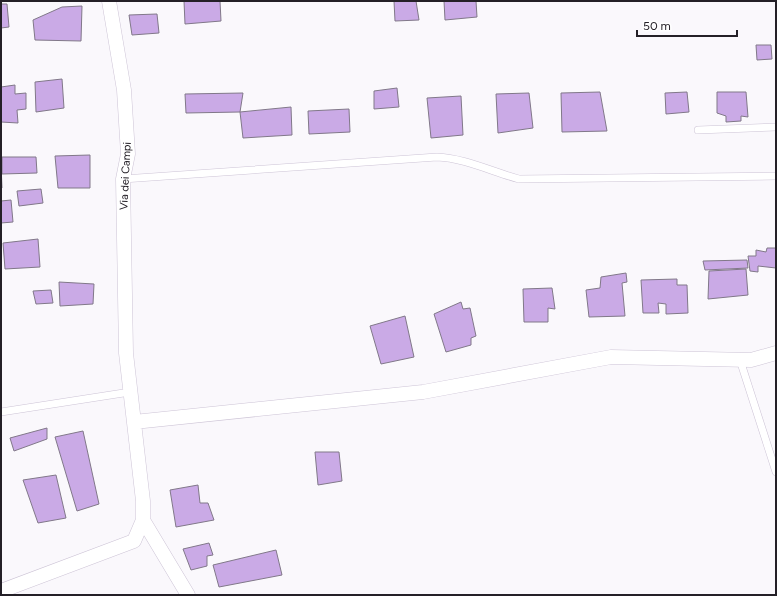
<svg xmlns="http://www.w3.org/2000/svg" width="777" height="596" viewBox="0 0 777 596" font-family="Figtree,sans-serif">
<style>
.building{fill:#caaae6;stroke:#817889}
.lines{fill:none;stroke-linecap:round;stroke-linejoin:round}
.lane-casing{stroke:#cdc4d6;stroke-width:8}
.street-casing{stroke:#cdc4d6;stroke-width:15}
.lane{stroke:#fff;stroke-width:7}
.street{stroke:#fff;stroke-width:14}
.labels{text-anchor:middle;stroke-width:3;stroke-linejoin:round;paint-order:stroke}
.street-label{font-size:11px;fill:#242027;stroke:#fff}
</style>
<rect width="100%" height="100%" fill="#faf8fc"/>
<path class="building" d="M184,1h36l1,20 -36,3z
M394,1h22l3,19 -24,1z
M444,1h32l1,16 -32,3z
M1,4h6l2,23 -8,1z
M82,6l-1,35 -46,-1 -2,-20 29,-13z
M157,14l2,19 -27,2 -3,-20z
M756,45h15l1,14 -15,1z
M62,79l2,29 -28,4 -1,-30z
M15,85v9l11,-1v16l-9,1 1,13 -17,-1v-35z
M397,88l2,19 -25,2v-18z
M600,92l7,39 -45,1 -1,-39z
M687,92l2,20 -23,2 -1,-21z
M717,92h29l2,25 -7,-1v5l-15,1v-6l-9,-3z
M243,93l-3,19 -54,1 -1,-19z
M529,93l4,35 -35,5 -2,-39z
M461,96l2,39 -32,3 -4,-40z
M291,107l1,28 -49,3 -3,-26z
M349,109l1,23 -41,2 -1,-23z
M90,155v33h-32l-3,-32z
M2,157h34l1,16 -35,1z
M1,164l1,24 -1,1z
M41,189l2,14 -24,3 -2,-15z
M11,200l2,22 -12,1v-22z
M38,239l2,28 -35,2 -2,-26z
M767,248h9v20l-18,-2v6l-8,-1 -2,-15h8v-6l10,2z
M747,260l1,8 -43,2 -2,-9z
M746,269l2,26 -40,4 1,-28z
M626,273l1,9 -5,1 3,33 -36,1 -3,-27 14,-2 1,-11z
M677,279v6h10l1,28 -22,1v-10l-8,-1 1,10h-16l-2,-33z
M59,282l35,2 -1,20 -33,2z
M552,288l3,21 -7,-1v14h-24l-1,-33z
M51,290l2,13 -17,1 -3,-13z
M461,302l2,7 7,-1 6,28 -5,2v7l-25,7 -12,-38z
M405,316l9,41 -33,7 -11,-38z
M47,428v11l-33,12 -4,-13z
M83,431l16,73 -22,7 -22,-74z
M315,452h24l3,29 -24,4z
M56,475l10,43 -28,5 -15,-43z
M198,485l2,18h8l6,17 -38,7 -6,-37z
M209,543l4,12 -6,1v10l-16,4 -8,-21z
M276,550l6,25 -63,12 -6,-22z"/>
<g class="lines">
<defs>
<path id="lane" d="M698,130l78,-3
M123,179l314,-22c27,1 56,15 82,22l257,-3
M740,360l36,112
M1,412l129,-20"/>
<path id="street" d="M134,422l289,-30 188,-35 140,3 25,-7
M143,520l45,75
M1,591l133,-50 9,-21v-19l-17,-148 -3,-174 5,-25 -4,-64 -15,-89"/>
</defs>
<use href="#lane" class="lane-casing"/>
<use href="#street" class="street-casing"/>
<use href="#lane" class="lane"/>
<use href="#street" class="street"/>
</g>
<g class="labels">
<g class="street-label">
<text transform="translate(125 176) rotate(-87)" y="4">Via dei Campi</text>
</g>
</g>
<rect width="777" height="596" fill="none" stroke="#242027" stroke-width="4"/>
<path d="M637 30v6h100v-6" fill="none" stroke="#242027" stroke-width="2"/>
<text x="643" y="30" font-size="12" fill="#242027" stroke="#ffffff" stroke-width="3" paint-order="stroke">50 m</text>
</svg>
